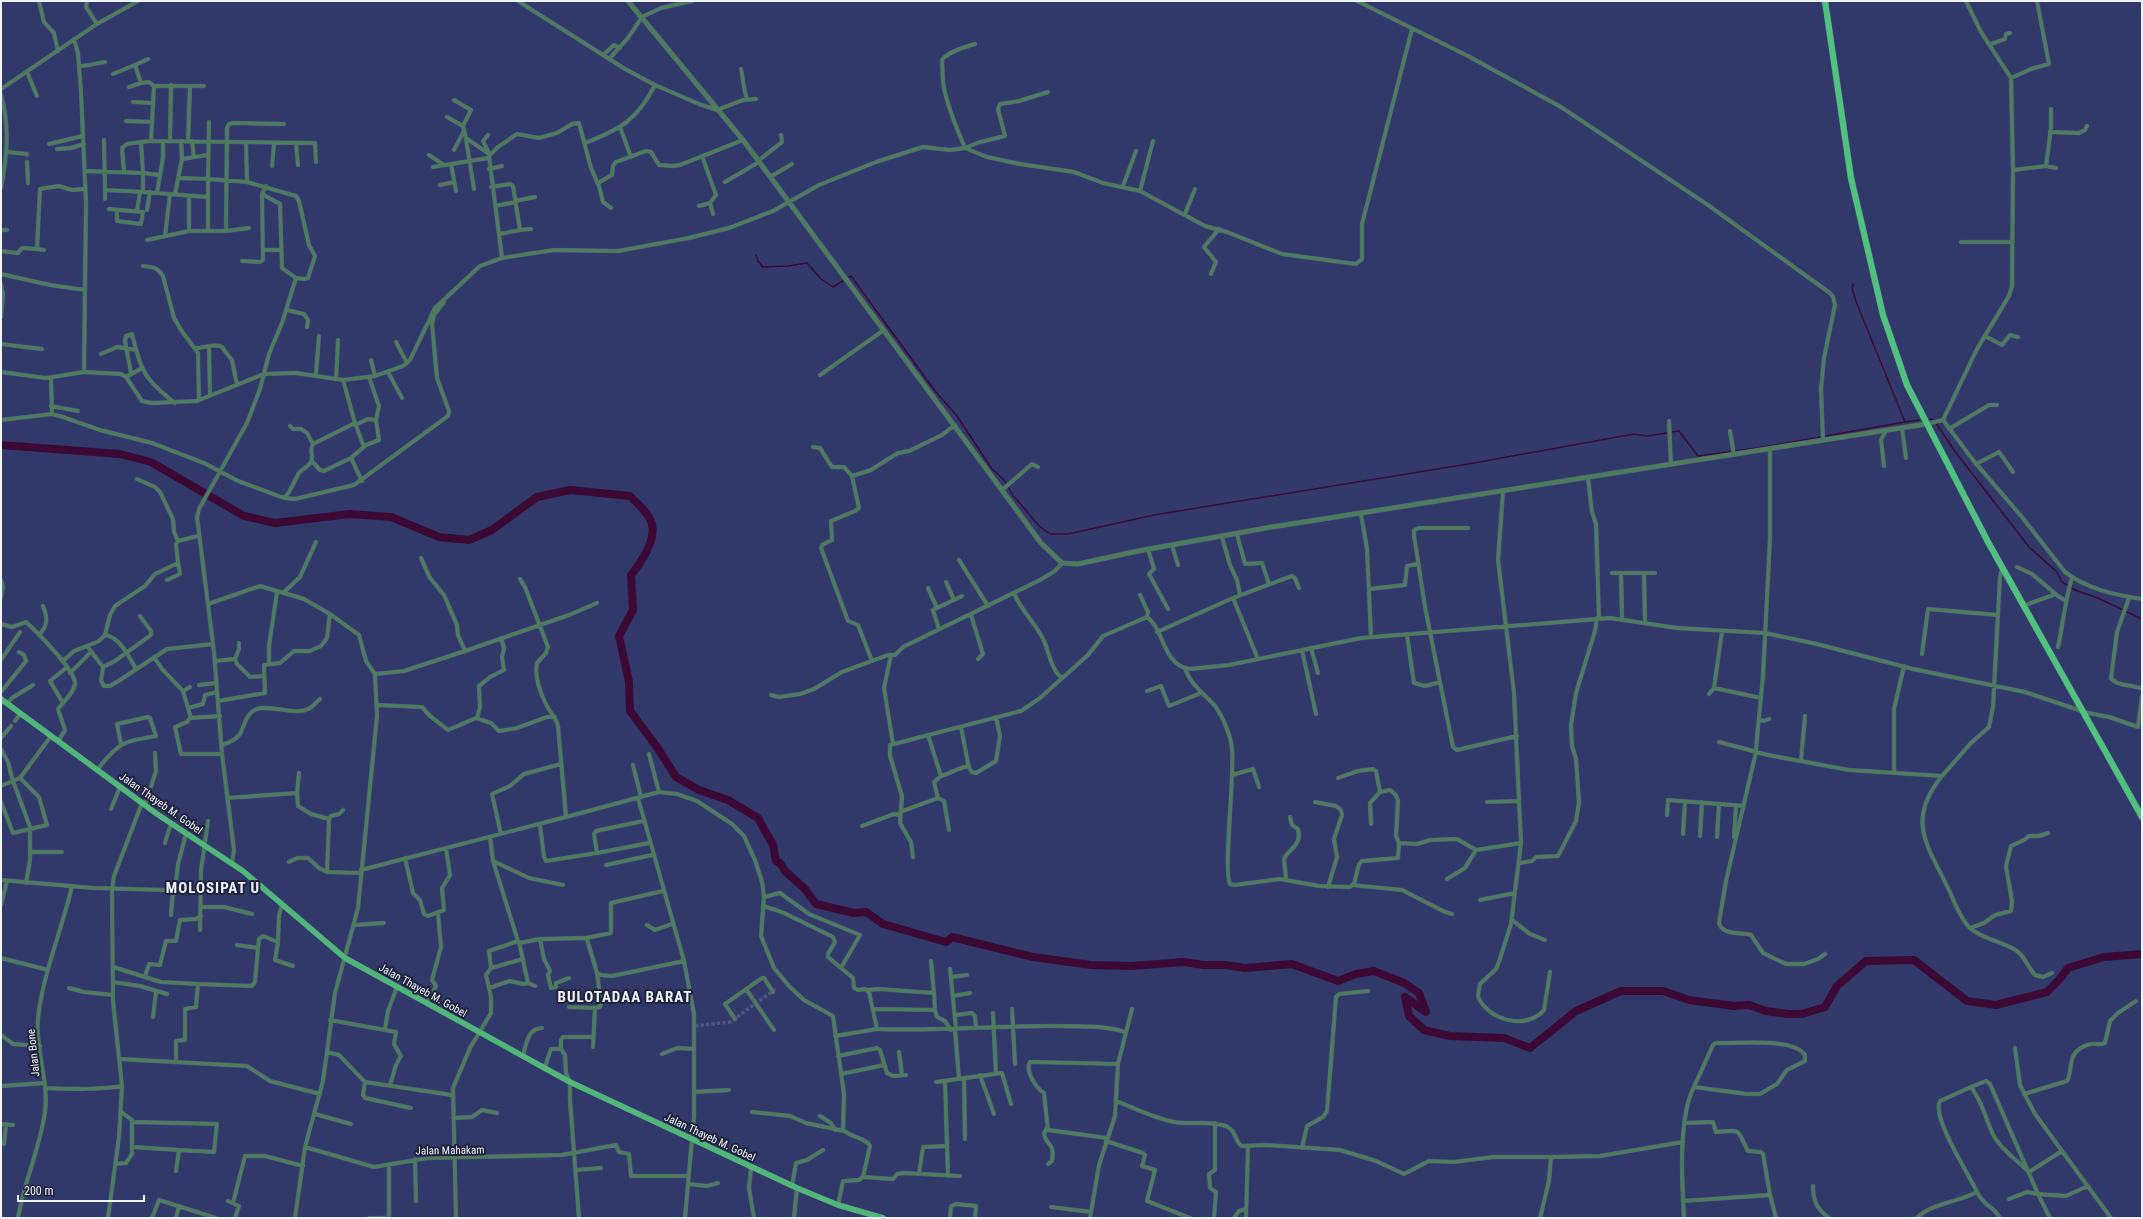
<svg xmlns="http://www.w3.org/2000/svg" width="2143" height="1219" viewBox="0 0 2143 1219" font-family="'Roboto Condensed',sans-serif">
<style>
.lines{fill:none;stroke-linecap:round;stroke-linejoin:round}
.stream{stroke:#3c0935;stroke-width:1.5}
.river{stroke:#3c0935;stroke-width:8}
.minor-tunnel{stroke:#4e5581;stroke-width:3.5;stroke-dasharray:3.5 2;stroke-linecap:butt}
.minor-casing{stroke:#4f5783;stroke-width:4.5}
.tertiary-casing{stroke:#4f5783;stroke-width:5.5}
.primary-casing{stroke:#4f5783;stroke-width:6}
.trunk-casing{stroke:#4f5783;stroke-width:7}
.minor{stroke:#4d7c5d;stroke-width:3.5}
.tertiary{stroke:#4d7c5d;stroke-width:4.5}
.primary{stroke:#50b779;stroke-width:5.5}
.trunk{stroke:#4fc37e;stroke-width:6}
.labels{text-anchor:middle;stroke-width:4;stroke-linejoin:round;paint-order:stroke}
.street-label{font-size:11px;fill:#eff2ff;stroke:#1e233a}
.district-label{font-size:15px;font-weight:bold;letter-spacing:1px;fill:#eff2ff;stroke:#1e233a}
</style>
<rect width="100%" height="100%" fill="#31396b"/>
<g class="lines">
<path class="stream" d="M756,255l2,6 5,6 25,-1 19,-3 14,16 12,8 18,-11 84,115 22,25 35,53 12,11 8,14 27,32 11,8h18l86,-19 320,-52 160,-29 13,2 32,-5 19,25 66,-9 141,-25
M1853,284l-1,5 5,15 48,118 14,-2
M1930,419l4,1 20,30 75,97 27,24 6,11 13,8 23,8 44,21"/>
<path class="river" d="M1,445l119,9 31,8 93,54 31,7 75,-9 41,3 48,20 30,3 23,-10 45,-33 33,-7 60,6c7,7 19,17 22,28 4,16 -11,39 -21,51l2,35 -14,26 10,46 1,29 27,36 19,30 23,13 29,10 30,18 15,27 3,16 5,3 4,7 20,18 11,15 38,9 12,-1 17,12 63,18 6,-5 81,20 58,8 40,1 53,-4 20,3h21l20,3 47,-4 46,17 18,-7 18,-3 30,12 15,10 7,19 -21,-15 4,19 15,14 26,6 54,2 26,10 46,-37 45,-20h42l26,9 45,6 15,-1 17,6 22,3h14l23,-7 12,-21 29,-25 48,-1 53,41 29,4 51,-13 12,-12 9,-12 36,-11 38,-3"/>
<path class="minor-tunnel" d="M27,154v8
M695,1026l35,-4 47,-34"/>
<defs>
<path id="minor" d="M39,1l5,21 10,11 4,18
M87,1l-1,6 11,17
M518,1l107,68 30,16 44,19 18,6 26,-10 13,-1
M1357,1l111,55 93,51 147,98 122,88 3,4 2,8 -11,53 -3,31 2,51
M74,39l4,14 3,39 5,111 -2,169
M975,44c-10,3 -28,8 -33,16 1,10 0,19 2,28 4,21 13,41 21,60l15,-6 25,-6 -7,-27 2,-5 19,-3 29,-9
M1991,44l14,-5 1,-5 4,-1
M603,55l11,-10 6,3
M148,59l-13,6 6,18 8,-1 5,4
M609,59l19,-21 14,-21 19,-9 31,-7
M79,66c10,0 17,-3 26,-4
M741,69c2,8 3,24 6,30
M27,72l10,24
M113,74l22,-9
M2011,78l20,-9 18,-5 -12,-63
M129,87l12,-4
M1,89l96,-65 41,-23
M1,95c9,31 6,62 0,93
M454,100l17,10 -8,16 3,12 23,16
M133,102l19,1
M447,117l16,9
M126,121l26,1
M209,122l-1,57 39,3
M620,127l11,30
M2050,132l29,1 6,-3 2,-4
M488,135l-5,6 6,12
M466,139l8,50
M104,140l1,50 38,2
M151,141l3,-55h36
M170,141l1,-56
M188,141l2,-55h14
M192,141l2,16
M246,143l1,39 49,14 3,5 10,44 6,11 -7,22 -4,1 -8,-1
M585,143c36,-14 52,-23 70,-58
M49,144l34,-8
M296,144l2,21
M57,149l14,-1 13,-4
M454,150l10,-19
M7,152l20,2
M429,155l15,10
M182,159l26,-4
M758,161l24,-19 -1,-7
M27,162l1,21
M451,164l5,27
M272,166l2,-22
M2046,166l5,-38v-19
M433,167l55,-9
M489,169l13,-3
M2013,170l33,-4 10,2
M85,171l58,2 -2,-31 10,-1 164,2 1,19
M124,171l-2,-23 5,-4 14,-2
M159,175l-16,-2v19l65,5
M770,177l22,-13
M179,178l29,1v51
M725,182l34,-20
M598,183l14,-8 1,-9 3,-4 30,-11 5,1 8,13 14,1 7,-1 63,-25
M440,185l14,-3
M1123,186l13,-35
M491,187l19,-3 3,2 7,44 -20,4
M1140,191l13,-50
M157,193l6,-35v-17
M175,194l7,-35 -1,-18
M105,199v-9
M515,201l20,-4
M710,203l3,11
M495,206l21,-4
M699,206l11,-3 6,-8 -14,-39
M109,209l34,3 -2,12 -24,-3v-11
M147,210l3,-18
M137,211l3,-19
M1185,214l10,-25
M249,228l-23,3 1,-103 2,-4 5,-1 50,1
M1,230h6
M520,230l11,-1
M189,231v-35
M165,236l5,-42
M147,240l42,-9h37
M1961,242h52
M37,249l7,1
M263,250h18
M1,251l17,2 4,-5 15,1 3,-60 19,-3 13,4 13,-1
M502,258l-13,-102 9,-9 19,-13 22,4 18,-5 15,-9 7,-1 12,45 8,18 4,16 8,6
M242,261l18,1 3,-2 -1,-66
M143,266c10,1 14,1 20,10l11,42 7,12 17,23 1,47
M1,274l49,11 35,5
M1211,274l5,-12 -12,-15 15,-18
M1,284l2,10 -2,23
M287,310l17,4 4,6 -1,7
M1985,336l17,9 8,-10 8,2
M396,342l11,21
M1,344l41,5
M209,347l1,49
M196,348c6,0 22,-5 26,-1 4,5 6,9 10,13l5,25
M101,354l16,-7 19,3
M371,360l4,16
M1,372l45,6 38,-6 37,2 5,3 16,24 10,2 45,-2 67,-27 32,-1 47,7 32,-4 28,-10 7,-6 25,-52 45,-42 22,-8 52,-8 64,1 71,-13 40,-10 44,-17 46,-26 57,-23 47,-15 27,3 15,-2 22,9 33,7 54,8 29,11 37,8 65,35 22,6 55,22 74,10 6,-5v-35l50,-195
M388,372l14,26
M131,373l-6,-32 1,-5 6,-2c9,37 12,45 43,69
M316,374l3,-38
M820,375l64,-45
M51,377l1,37
M126,377l16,-9
M336,379l2,-39
M51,406l27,5
M1,420l51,-6 11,3 37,13 52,13 52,20 34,18 46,17c8,-7 9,-16 15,-25 3,-4 9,-6 12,-11 3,-6 -2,-12 2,-18l-6,-11 -6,-4h-8l-3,-3
M1943,420l30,40 49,57 43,55c22,17 50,23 77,27
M1669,421l2,44
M355,423l9,24
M1926,424l17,-4 34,-71 32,-53 3,-10 1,-116 -2,-92 -30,-46 -15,-31
M355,425l13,-6 8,1
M1902,428l4,30
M1949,429l40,-24h8
M1730,431l4,24
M313,444l42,-21 -12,-43
M813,447l7,1 12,19h12l8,9 19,-6 27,-17 11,-2 33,-16 13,-10
M1770,450v88l-7,138 -5,51 -2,25 -30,129 -7,42c4,13 22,9 32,12l12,18 23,11h18l14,-5 7,-5
M312,461l8,9 4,1 27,-13
M1976,464l23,-12 14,20
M1884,466l-3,-26 5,-10
M852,476l7,32 -4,3 -24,10 1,19 -10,5 -1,3 27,73 10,4 14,36
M1588,478l4,34 4,12 3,94
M137,479l18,8 5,5 13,27 1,13 4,9
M362,481l-11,-23 15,-13 13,-5 -3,-20 3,-14 -10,-29
M1002,490l30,-26 6,3
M1503,492l-5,68 16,133 7,150 -10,81 -12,38 -3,7 -16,15 -2,12c9,24 48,35 66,14l6,-38
M284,498l11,1 59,-14 94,-69 1,-5 -12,-33 -5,-54 2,-9 10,-13
M1361,514l6,35 4,88
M1468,528h-49l-5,2v5l11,72 28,140 4,3 60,-14
M1237,534l8,30 17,-1 7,21
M1222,537l8,28 7,15 3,15
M1172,545l6,20
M1148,549l6,20 -5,5 19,35
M959,560l29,46
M2017,567l15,7 26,22 8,5
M1612,573h43
M1621,573l1,46
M1644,573l1,49
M1,580l2,7 -2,11
M167,580l13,-6 -2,-11
M946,582l8,18
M928,588l9,20
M1369,589l36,-4 2,-19 11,-2
M283,593l17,-16 16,-35
M1014,593c7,18 22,30 30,48 5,11 7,28 17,36
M1140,595l8,17 -1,5c18,13 15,48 43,52l39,-4 132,-27 249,-20 67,10 88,5 52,11 96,25 112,23 63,21 21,4 29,10 4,-31
M2129,598l-12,34 -6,46c6,9 21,6 31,11
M208,604l52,-18 44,13 26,15 29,21 7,26 9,13 2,42 -19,192 -23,85 -12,88 -18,66 -10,71
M2023,606l33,-12
M971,615l12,39 -5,5
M140,616l11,15v4l-36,26 -12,6 -2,14 3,5h6l10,-6 47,-31 46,-5
M1,624l11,3 14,-5c11,10 48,47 49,61 0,9 -12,19 -17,26l7,21 -7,12
M939,629l-6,-19 29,-14
M1157,632l76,-34
M39,635c9,-10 9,-16 4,-29
M105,635c15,2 24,22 31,34
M1407,635l7,48 11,3 15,-4
M239,643v6l-4,10 2,5 13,13 14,-1
M2058,647c5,-23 7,-47 14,-69
M1311,648l7,25
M1302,650l14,64
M465,651l104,-36 28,-12
M1922,654l6,-45 70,6
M891,655l-7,33 9,56
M154,657l8,12 21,22 5,17 15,-4 2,-9 12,-3
M1258,659l-25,-61 59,-22 3,2 4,10
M1,660l19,-28
M63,661l11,-10 13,-5
M215,661l20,-2
M269,664v-18l8,-54
M103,667l-16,-21 12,-5 6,-6 5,-20 5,-9 30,-20 10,-12 23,-11 -2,-19 2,-3 20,-5
M1185,668c5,17 19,25 30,38 8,11 16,30 17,43 3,24 -9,123 -2,135l5,1 45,-6 39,7 31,1 4,-3 5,-20 3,-3 36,-3 1,-15 -3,-7 2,-36 -3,-6 -5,-4 -10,2 -4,-21 -3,-2 -15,2 -20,7
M70,673l20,-20
M375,674l29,-3 61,-20 -7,-16 -1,-10 -13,-30 -14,-17 -9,-20
M199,685l17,-2
M1714,688l8,-57
M183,691l7,-4
M1147,691l14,-5 8,20 32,-13
M1,692l25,-31 -2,-6 -5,-3
M1709,694l5,-6 47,10
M771,695l8,2 21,-3 14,-5 28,-17 46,-17h7l8,-8 137,-67 15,-9 7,-8
M218,701l47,-8 -1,-28 16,-2 14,-12h16l11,-5 6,-8 3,-24
M63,703l-13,-22 16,-13
M7,704l5,-6 21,-13
M377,705l45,2 8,9 18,14 28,-12 3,1
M188,708l3,10 29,-2
M191,717l-4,5 -12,5 6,27h41
M477,718l3,-11 -1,-21 11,-9 14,-7 -2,-13 2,-9 -3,-10
M1759,719l5,2 5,-2
M482,720l9,3 8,8 18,-3 30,-11h8
M15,721l5,-7
M961,727l8,41 3,4 4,1 20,-12 4,-25 -4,-19
M1,738l10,-12
M1719,742l49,13 81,15 93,6c-36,44 -15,69 6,112 6,12 12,31 22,40 13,12 33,13 47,23 8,6 11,16 18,24l8,2 9,-4
M222,745c6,-2 14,-5 18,-11 4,-8 7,-22 17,-25 15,-5 38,7 51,0 5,-2 8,-7 12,-10
M1,749l7,13 4,16 18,49v33l-4,23
M649,754l10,38
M1801,760l4,-44
M633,765l8,32
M97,770c22,-28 25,-28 59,-34l-6,-18 -2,-1 -31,7 4,20
M1894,773v-64l10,-43
M1232,775l21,-6 6,18
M941,776c10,-3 17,-8 28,-10
M1942,776l29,-33 18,-16 4,-20 7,-130 2,-9
M1,786l19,-8 31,-42
M297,793l1,13 13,8 18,5 -2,53 34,1
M227,798l70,-5 2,-20
M638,798l46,163 10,53v102l-9,102
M938,798l6,3 5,29
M1,802l12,31 34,-8 -8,-28 -19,-19
M1315,802l21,4 5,4 1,5 -8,24 3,18 -9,30
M1487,802l32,-1
M145,805l11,-34 -1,-18
M111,809l9,-22
M900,812l38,-14 -4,-16 7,-6 -13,-41
M1667,815l1,-15 76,6
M566,817l93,-25 18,2 20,7 35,23 12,12 11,24 7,22 2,15 -3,39 13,32 15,18 15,14 29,16 11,78 -1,35c6,9 23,8 27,17l-7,31 30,2 4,-5 7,-1 56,3
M329,819l2,-3 8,-2 4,-4
M643,821l-47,10 -2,3 3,19 52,-10
M1371,824l-1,-21 10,-11
M540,825l4,32 2,4 51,-8
M862,826l32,-12 6,1
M501,834l-9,-40 18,-8 14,-12 37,-10
M1683,834l2,-33
M1700,836l2,-34
M1717,837l2,-33
M1734,837l2,-32
M165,843l6,-20
M1399,843l18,1 13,-4 27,-1 19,11 45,-7
M30,852h32
M913,857l-2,-15 -11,-19 2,-27 -12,-40v-11l131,-34 19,-13 48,-43 15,-19 44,-19
M405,858l8,35 7,7 4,14 4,2 16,-6 -2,-22 8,-13 -4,-27
M493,861l36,17 34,7
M289,862l8,-4h11l11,10 8,4
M232,863l2,-13 -12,-96 -8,-102 -17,-135 2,-8 48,-86 13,-34 9,-35 13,-31 14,-45 -14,-10 -2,-64 -18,-10 4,-8
M1520,863l12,-2 4,-4 22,-1 18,-35 3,-19 -3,-43 -4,-13 -1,-21 5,-32 19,-62 2,-13
M606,865l46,-10
M361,870l205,-53 -8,-91c-2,-8 -7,-12 -11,-20 -6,-11 -13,-29 -10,-43l9,-10 2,-6 -23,-60 -5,-8
M1286,879l-2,-20c6,-12 18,-13 14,-30l-6,-4 -2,-8
M1447,879l18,-11 11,-18
M1,880l92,8 108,3
M1352,885l50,5 43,22 7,2
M175,890l3,-26 8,-30
M764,897l16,-4 29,21 51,21 -19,33
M1480,900l35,-7
M1,905l6,-24
M764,906l20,7 49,24 2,5 -7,12v3l25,21 1,10 4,2 7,-1 4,3 8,37c61,3 120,-4 181,-3 23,1 45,-1 67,6
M201,907h23l28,7
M171,915l2,-25
M1512,920l18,14 15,6
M354,925l30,-2
M647,925l8,5 17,-6
M1970,928l14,-5 11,-8 16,-4 1,-10 -6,-35 5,-20 13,-6 5,-4h10l9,-3
M200,930l1,-60 7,-49
M586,938l25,-5v-30l52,-12
M540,939l4,20 6,12 -2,4 3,13 5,-1v-4l13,-5
M278,942l-3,18 18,6
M519,942l9,41 7,3
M519,943l21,-4 44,-1 3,1 10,34 4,30 -1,4 -5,1 -2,39
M237,945l21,3 1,-9 4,-3 15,6 1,-27 3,-10
M1,958l47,12
M113,967l48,15 37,2
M491,968l32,-9
M950,969l6,60
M597,973l4,2 11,1 72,-15
M145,976l4,-12 11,1 6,-24h10l4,-21 16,-1 5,-3
M951,977l16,-2
M113,982l27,4 27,8
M69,988l15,4 29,3
M489,988l21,-7 13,3 5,-1
M746,989l28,41
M867,990l12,-1 55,4 -3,-32
M953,996l17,-3
M427,1002l9,-16 -4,-6 9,-33 -3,-33
M569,1007l26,1
M874,1009l61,1 -1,-17
M1012,1009l3,55
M935,1010l2,7 8,4 6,9
M993,1013l3,60
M955,1015l17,-2 3,3 1,12
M153,1017l3,-25
M735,1019l-10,-15 37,-26h2l9,14
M330,1020l66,12 -2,12 7,12 -5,9 -6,20
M385,1029l3,-18 9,-24
M955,1029l4,50
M1,1035l12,9 27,2
M835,1036l42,-7
M2015,1048l5,37 15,29 76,104
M327,1052l12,3 26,27 87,13
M899,1052l3,23
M662,1054l15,-6 17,1
M523,1055c4,-12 4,-26 19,-27
M838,1056l39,-8 3,2 7,23 6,3 13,-1
M120,1059l127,7 23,15 50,13
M176,1061v-20l9,-1v-31l11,-2 2,-23 54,2 3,-4 3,-34
M545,1067l6,-18h10
M841,1074l43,-9
M980,1075l14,39
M964,1078l1,61
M945,1081l3,95
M365,1082l-2,13 2,3 46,10
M936,1082l66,-9 9,31
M1,1086l44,-3
M1971,1087l15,-6 4,3 48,110 -11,-2 -18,7
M46,1088c25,1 51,2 76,-2
M694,1092l35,-2
M2024,1094l43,-13c7,-11 -2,-28 20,-36 6,-3 13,1 18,-2l5,-22 8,-8 18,-12
M1116,1101c19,7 37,17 58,21 17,3 35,-2 52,4 12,6 8,16 16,20l24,-1 74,5 36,11 28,13 25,-13 25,1 39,-5h58l-2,24 -9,37
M752,1112l38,4 16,7 38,8
M315,1114l36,10
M820,1116l11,7 4,7
M453,1118l19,-1 10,-7 15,3
M133,1122l84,2 -3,28 -35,-2
M1685,1123l28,-1 3,10c27,-2 20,-4 32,19l13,1 2,2 7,41
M1,1124l12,1
M1047,1128l-3,5c1,12 11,8 8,28l-4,3
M1107,1138l-59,-8 -4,-37c-8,-5 -19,-22 -14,-31h4l84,2
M1106,1141l37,12 2,2 -3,11 13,4 -8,31 43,17
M4,1144l2,-19
M132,1147l47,3 -3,21
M305,1147l69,20 54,-9 134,-3 54,-10 3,7 10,2 2,22h58
M1302,1148l5,-22 16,-9 4,-6 9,-114 3,-3 29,-3
M1551,1157l49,-1 83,-14
M415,1159l1,42
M115,1164l11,-1 6,-9v-34l-11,-8
M751,1168l-2,20 5,30
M576,1170l25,-2
M919,1174l4,-27 23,-1
M688,1184l19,2 11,-3
M792,1186l4,-23 11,-3 16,-10
M1813,1186c0,15 4,23 16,32
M1977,1192c8,16 16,13 23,26
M2038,1194l28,2 22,-10
M2038,1194l12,24
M228,1201l11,5 -4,12
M1683,1201l87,-6 6,23
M233,1203l12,-47h20l38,10
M838,1205l5,-24 16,-1 4,-3
M1051,1207l40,5
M18,1218c6,-36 22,-70 27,-106 4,-32 -10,-62 -7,-94 5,-45 24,-88 34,-132
M108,1218l11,-81 3,-51 -9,-85 -1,-112 2,-13 28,-73
M152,1218l7,-18 57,18
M176,1218l3,-12
M369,1218h19
M389,1218v-53
M456,1218l-3,-130 17,-40 21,-35v-16l-5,-22 5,-7 -2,-17 29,-10 -25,-80 -3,-24
M579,1218l-9,-118v-18l-4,-9 -1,-18 -4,-6v-9l2,-3h30
M794,1218l3,-30
M950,1218l1,-12 5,-2 20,2 -1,12
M1090,1218l9,-53 16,-49 3,-52 14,-55
M1214,1218l2,-26 -6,-4 -1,-14 6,-4v-47
M1234,1218l5,-7 7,-2
M1246,1218l2,-71
M1684,1218c-2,-34 -6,-101 10,-131l53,7h13l17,-10 10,-14 18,-9v-6c-11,-18 -69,-11 -89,-12l-3,2 -19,42
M1917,1218c12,-14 42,-16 60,-26 -8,-18 -46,-75 -37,-91l31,-14c14,19 14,33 24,51 8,13 23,23 34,34l33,-21"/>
<path id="tertiary" d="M628,1l115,139 298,403 21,20 16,1 60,-13 134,-24 654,-103"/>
<path id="primary" d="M1,699l156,115 86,57 102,87 225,124 227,106 41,17 45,13"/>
<path id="trunk" d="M1825,1l26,177 32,137 24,70 81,157 154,275"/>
</defs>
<use href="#minor" class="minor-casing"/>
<use href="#tertiary" class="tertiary-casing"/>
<use href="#primary" class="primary-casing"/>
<use href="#trunk" class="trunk-casing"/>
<use href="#minor" class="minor"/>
<use href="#tertiary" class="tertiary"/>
<use href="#primary" class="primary"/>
<use href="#trunk" class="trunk"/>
</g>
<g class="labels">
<g class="street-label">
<text transform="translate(161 803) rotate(35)" y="4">Jalan Thayeb M. Gobel</text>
<text transform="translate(423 990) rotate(29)" y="4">Jalan Thayeb M. Gobel</text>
<text transform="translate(33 1053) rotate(-96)" y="4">Jalan Bone</text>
<text transform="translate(710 1137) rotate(25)" y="4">Jalan Thayeb M. Gobel</text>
<text transform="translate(450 1150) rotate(-1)" y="4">Jalan Mahakam</text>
</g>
<g class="district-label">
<text x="213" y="893">MOLOSIPAT U</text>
<text x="625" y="1002">BULOTADAA BARAT</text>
</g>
</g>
<rect width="2143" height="1219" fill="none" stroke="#eff2ff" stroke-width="4"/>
<path d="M18 1195v6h126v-6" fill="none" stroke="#eff2ff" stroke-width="2"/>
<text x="24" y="1195" font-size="12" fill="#eff2ff" stroke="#1e233a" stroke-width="3" paint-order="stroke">200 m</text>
</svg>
